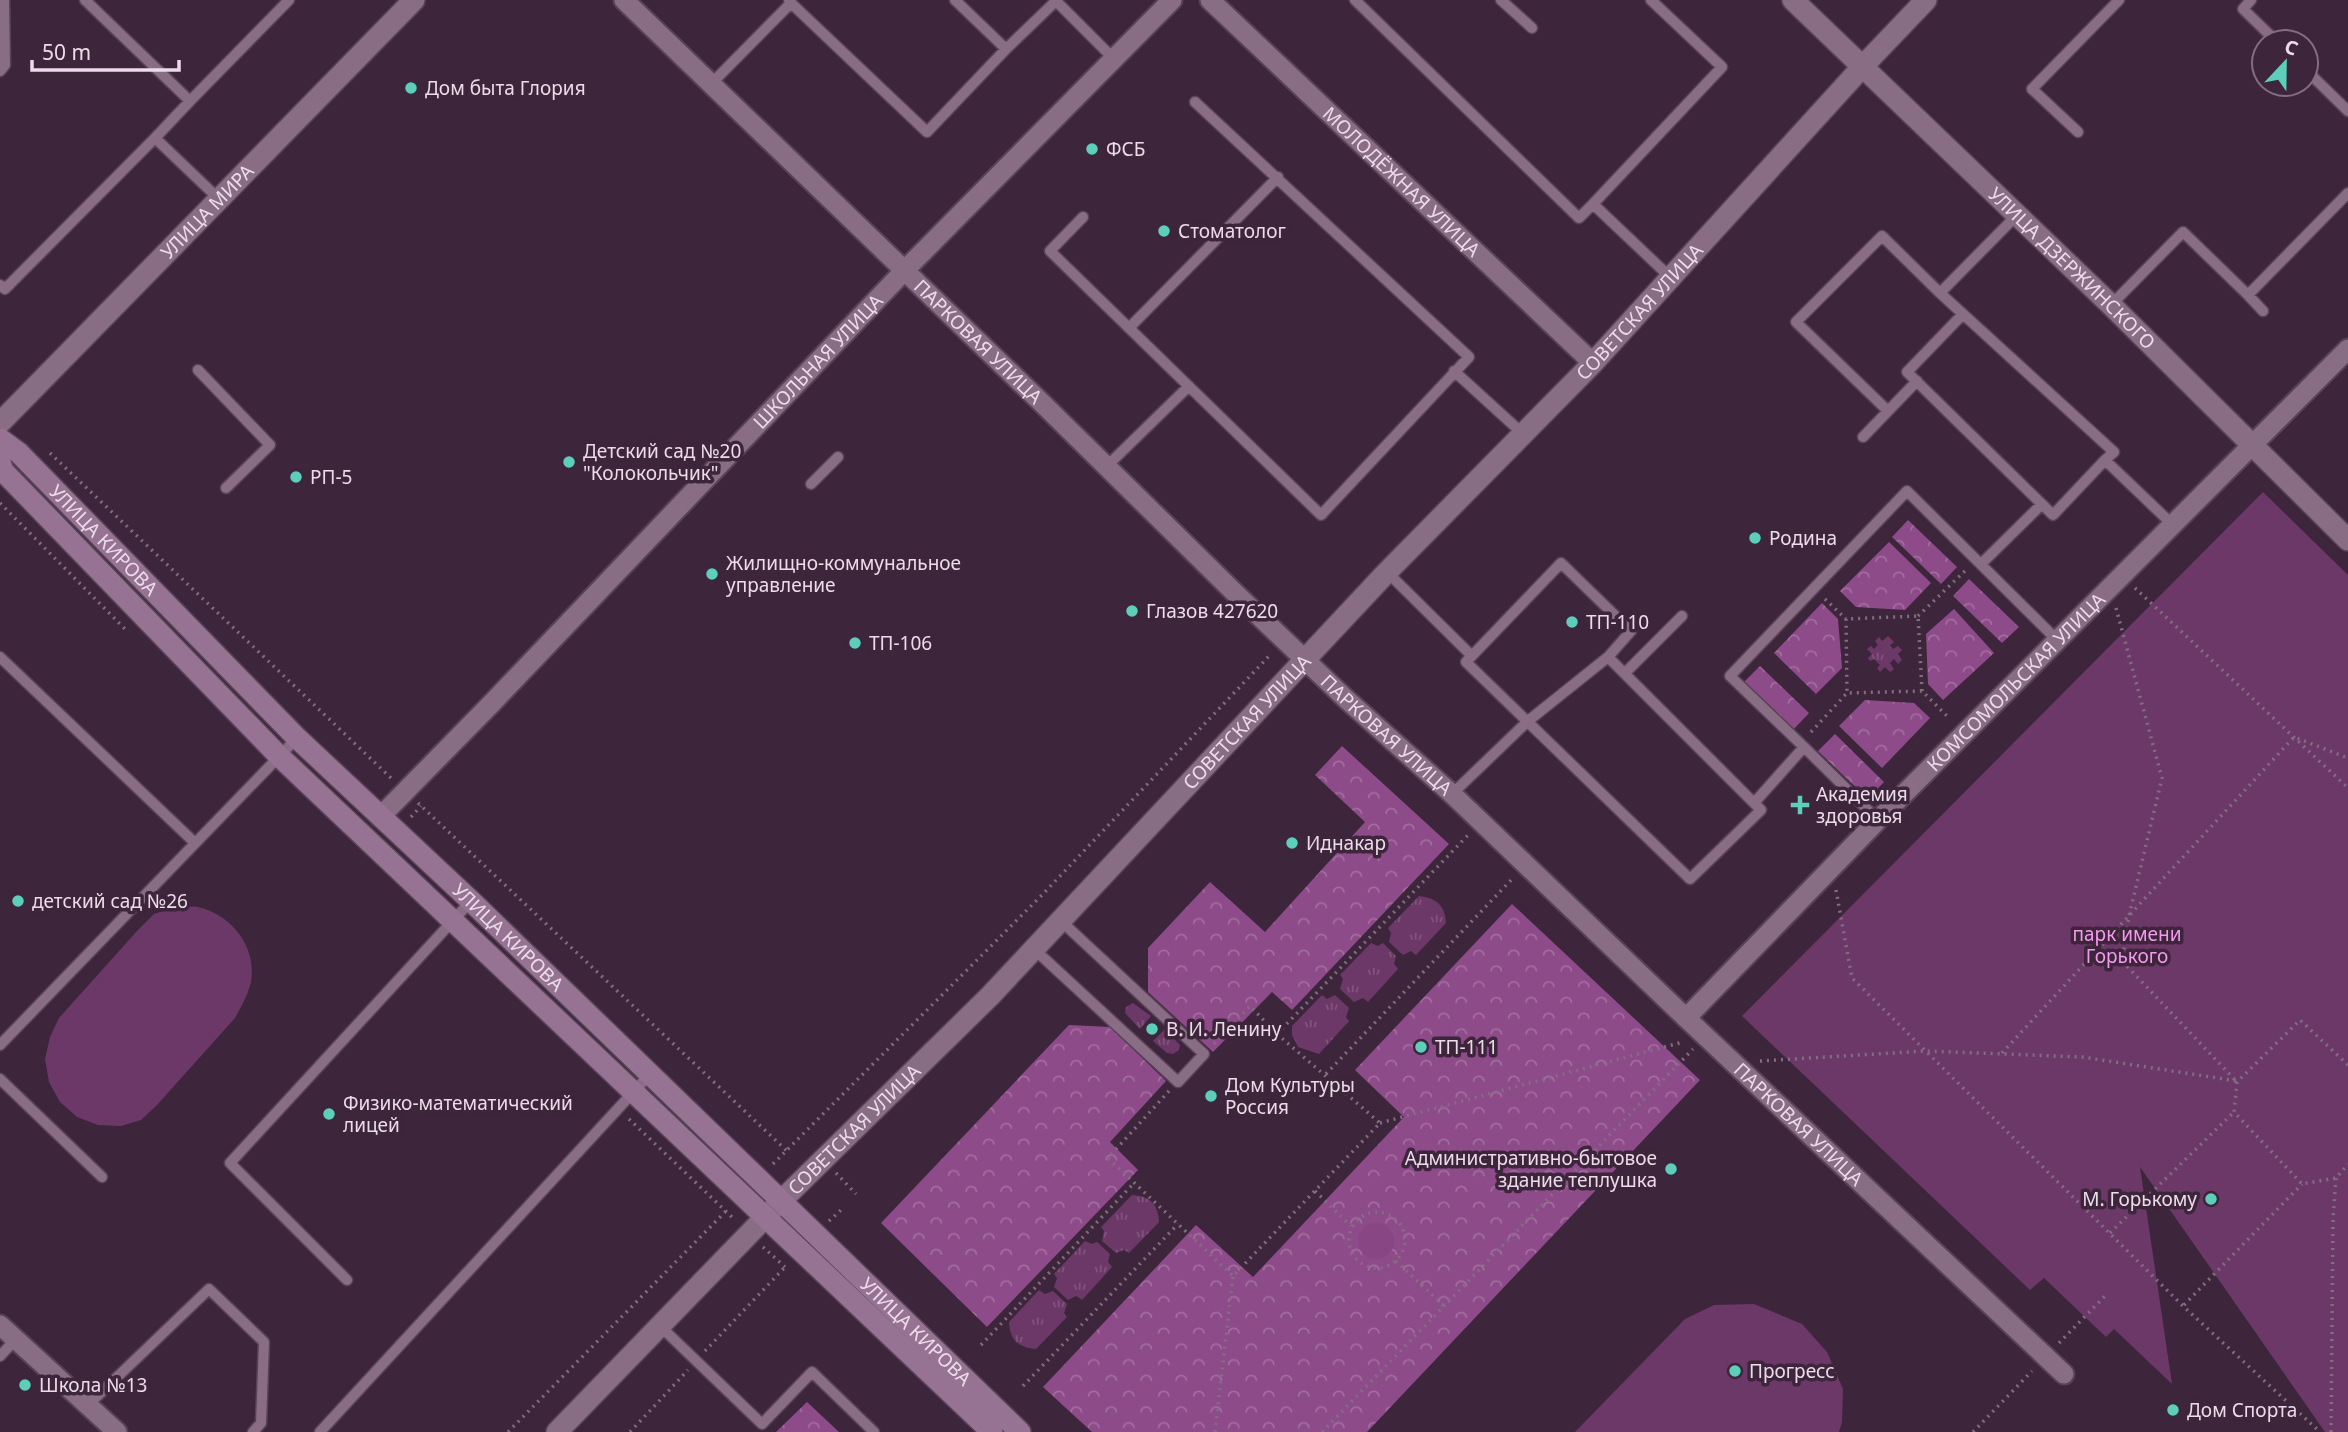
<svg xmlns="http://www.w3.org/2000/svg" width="2348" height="1432" viewBox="0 0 2348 1432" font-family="'Noto Sans',sans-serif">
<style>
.grass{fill:url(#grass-tufts)}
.forest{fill:url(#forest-crowns)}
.park{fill:#6c3868}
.water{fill:#884684}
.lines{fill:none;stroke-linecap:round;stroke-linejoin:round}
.service-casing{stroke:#574355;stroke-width:13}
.minor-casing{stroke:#574355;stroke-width:23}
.tertiary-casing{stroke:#574355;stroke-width:24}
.secondary-casing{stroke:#574355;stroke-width:24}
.path{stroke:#826e80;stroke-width:3.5;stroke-dasharray:2 5;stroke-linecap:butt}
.service{stroke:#886d85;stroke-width:10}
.minor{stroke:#886d85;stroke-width:19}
.tertiary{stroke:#886d85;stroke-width:21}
.secondary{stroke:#967392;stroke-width:21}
.poi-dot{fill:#5cceba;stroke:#3d253b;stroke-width:2.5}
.labels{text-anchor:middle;stroke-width:7;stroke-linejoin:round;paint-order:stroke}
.poi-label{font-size:19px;fill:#ecdcea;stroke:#3d253b;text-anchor:start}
.street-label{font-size:19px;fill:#ecdcea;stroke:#3d253b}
.park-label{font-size:19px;fill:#f599ee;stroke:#3d253b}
</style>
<defs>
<pattern id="grass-tufts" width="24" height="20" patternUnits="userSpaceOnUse" patternTransform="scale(1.75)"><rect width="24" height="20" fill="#6c3868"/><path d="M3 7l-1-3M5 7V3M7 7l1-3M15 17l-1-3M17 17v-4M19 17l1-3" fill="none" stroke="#81547e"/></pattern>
<pattern id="forest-crowns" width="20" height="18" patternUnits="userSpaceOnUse" patternTransform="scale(1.75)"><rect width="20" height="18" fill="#8e4b89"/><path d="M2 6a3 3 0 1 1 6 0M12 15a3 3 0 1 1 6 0" fill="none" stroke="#a36d9f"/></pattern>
</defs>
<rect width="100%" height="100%" fill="#3d253b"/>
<path class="grass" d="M1888,636l6,6 -4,3 3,4 5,-3 4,4 -4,4 4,6 -4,4 -4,-5 -4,4 4,6 -4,3 -5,-5 -5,5 -3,-4 3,-3 -6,-6 -4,2 -2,-3 4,-4 -5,-5 4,-3 3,3 4,-4 -3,-4 4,-4 3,4z
M1419,896c17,2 26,9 27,27l-30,32 -5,-4 -8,4 -14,-13 2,-9 -3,-5z
M1371,943l7,3 5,-3 13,13 -2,8 4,5 -30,33 -5,-4 -9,4 -14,-13 3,-10 -3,-4z
M1322,995l5,4 8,-4 14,13 -3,9 3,4 -30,33 -21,-7 -6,-12v-9z
M1133,1003l18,13 -11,13 -15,-16 1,-6z
M1165,1029l15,16 -1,5 -6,4 -6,-1 -14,-12z
M1132,1195c17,1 26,8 27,27l-30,31 -5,-3 -8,3 -14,-12 2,-10 -3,-4z
M1085,1241l7,3 5,-2 13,12 -2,8 4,5 -30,33 -6,-4 -8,4 -14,-13 3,-9 -3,-4z
M1039,1290l6,4 8,-3 14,13 -3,9 3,4 -31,32c-18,-2 -26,-9 -27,-27z"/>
<path class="forest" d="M1908,520l49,47 -16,17 -49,-47z
M1889,542l42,41 -26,27 -49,-3 -16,-16z
M1969,579l50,48 -17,16 -49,-47z
M1822,603l16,16 4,49 -26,26 -42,-41z
M1954,609l40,44 -51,47 -15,-16 -2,-50z
M1760,666l49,47 -16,17 -49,-48z
M1865,700l49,3 16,15 -48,50 -43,-42z
M1835,734l49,48 -16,17 -50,-48z
M1342,746l107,98 -157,166 -20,-18 -59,60 -65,-60v-44l62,-66 55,50 100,-110 -50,-47z
M1512,904l188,176 -333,352h-275l-49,-45 153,-162 57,52 151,-160 -49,-47z
M1069,1025l41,2 56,54 -56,61 28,28 -151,157 -106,-104z
M807,1402l32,30h-63z"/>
<path class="park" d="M2263,492l85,83v857h-23l-185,-265 32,217 -58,-55 -8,8 -62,-59 -14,12 -288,-274z
M176,907c7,0 15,-1 22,0 34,8 59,40 53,75 -3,13 -10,25 -16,36l-78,87 -16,15 -20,6 -23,-1 -21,-8 -17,-15 -11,-20 -4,-23 5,-22 9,-19 78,-87 17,-17z
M1754,1304l48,20 25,28 16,37 -1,33 -3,10h-264l110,-113 29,-14z"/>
<path class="water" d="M1358 1241a18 18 0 1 1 36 0a18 18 0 1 1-36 0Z"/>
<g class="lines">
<defs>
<path id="service" d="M85,0l105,101 -35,37 65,62
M955,0l51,49 51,-49
M1355,0l224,218 14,-14
M1501,0l31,28
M1651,0l71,67 -129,137 77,73
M2251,0l-8,9 34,33
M1056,1l57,57
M791,3l136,129 79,-83
M2306,70l42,41
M0,71l5,-6 -1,-65
M711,84l80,-81 -2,-3
M190,101l99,-101
M2078,132l-46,-43 87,-89
M1083,217l-33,34 271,264 148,-158 -274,-255
M0,285l5,4 150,-151
M1940,293l174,159 -9,8
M2248,295l15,16
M2111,305l72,-73 65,63 100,-102
M1963,314l-56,58 146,143 52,-55 68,65
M1129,328l149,-151
M198,370l72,75 -44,43
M1454,371l68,62
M1888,411l-92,-89 86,-86 58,57 77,-78
M1863,437l54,-56
M1107,466l82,-80
M811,484l27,-27
M1981,564l61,-60
M1387,572l85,84
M0,657l194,185
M1608,657l23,-26 -70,-68 -95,99 224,217 71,-69 -7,-7
M1625,673l57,-57
M1804,747l-74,-71 177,-185 150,149
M1452,794l76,-73 80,-64 146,146 50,-56 74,73
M1034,949l144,133 26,-28 -143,-133
M0,1045l297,-307
M0,1079l102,98
M347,1280l-117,-117 241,-262
M660,1326l102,98 50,-52 62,60
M0,1356l15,-16
M88,1405l121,-116 55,53 -3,81 -8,9
M320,1432l330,-358"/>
<g id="minor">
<path id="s1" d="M624,0l420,405 190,187 111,106 107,96 234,224 378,356"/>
<path id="s2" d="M1210,0l383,363"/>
<path id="s3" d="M380,817l111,-113 414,-434 267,-270"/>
<path id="s4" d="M1686,1018l192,-198 470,-471"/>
<path d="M0,1325l117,107"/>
</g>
<g id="tertiary">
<path id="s5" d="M1793,0l318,305 237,235"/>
<path id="s6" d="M0,423l414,-423"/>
<path id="s7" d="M557,1432l224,-231 209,-205 397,-424 206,-209 270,-297 63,-66"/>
</g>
<g id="secondary">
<path id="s8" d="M0,439l19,14 278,285 174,163 549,531"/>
<path d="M0,462l3,9 276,285 713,676"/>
</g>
</defs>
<use href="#service" class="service-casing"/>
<use href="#minor" class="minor-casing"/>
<use href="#tertiary" class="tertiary-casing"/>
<use href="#secondary" class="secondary-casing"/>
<path class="path" d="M50,453l342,326
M0,503l127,128
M2135,588l213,200
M1825,599l21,20
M2116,608l46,170 -33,138 -7,45 115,121
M1918,616l49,-47
M1922,691l-4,-75 -72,3 1,74 75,-2 28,28
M1811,732l36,-39
M418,803l369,348
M411,817l10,-11
M1836,890l16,88 331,328 137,126
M1277,1034l192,-200
M2002,1053l292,-316 54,21
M1760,1061l166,-10 156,6 155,24
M2348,1065l-48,-45 -63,62 -3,30 68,72 34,-6 12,-14
M1326,1074l187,-196
M1169,1091l-61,67 125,118 147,-153 -103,-89 -27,-28 -36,38
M629,1119l106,101
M1380,1123l303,-81
M773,1164l269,-269 229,-241
M836,1173l20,21
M1315,1191l36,35
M1349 1240a28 28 0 1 1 56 0a28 28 0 1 1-56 0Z
M829,1221l12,-11
M2110,1233l124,-121
M763,1247l22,20
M1396,1261l48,45
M2184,1305l118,-121
M2059,1343l48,-49
M981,1345l153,-162
M705,1351l82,-86
M1023,1386l155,-162
M508,1432l220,-223
M630,1432l58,-62
M1215,1432l18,-156
M1322,1432l371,-383
M1973,1432l59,-61
M2331,1432l2,-213 3,-41"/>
<use href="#service" class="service"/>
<use href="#minor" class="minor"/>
<use href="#tertiary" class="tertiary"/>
<use href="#secondary" class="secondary"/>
</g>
<g class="poi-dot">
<circle cx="411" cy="88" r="7"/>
<circle cx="1092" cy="149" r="7"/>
<circle cx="1164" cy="231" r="7"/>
<circle cx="569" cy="462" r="7"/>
<circle cx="296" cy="477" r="7"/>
<circle cx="1755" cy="538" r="7"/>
<circle cx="712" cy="574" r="7"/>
<circle cx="1132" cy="611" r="7"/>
<circle cx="1572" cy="622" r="7"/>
<circle cx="855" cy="643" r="7"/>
<path d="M1796.5 794.5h7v7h7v7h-7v7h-7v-7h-7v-7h7z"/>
<circle cx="1292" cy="843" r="7"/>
<circle cx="18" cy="901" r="7"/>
<circle cx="1152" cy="1029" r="7"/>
<circle cx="1421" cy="1047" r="7"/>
<circle cx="1211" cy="1096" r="7"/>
<circle cx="329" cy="1114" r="7"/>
<circle cx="1671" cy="1169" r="7"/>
<circle cx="2211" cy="1199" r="7"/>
<circle cx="1735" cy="1371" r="7"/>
<circle cx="25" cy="1385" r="7"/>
<circle cx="2173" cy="1410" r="7"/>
</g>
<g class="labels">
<g class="poi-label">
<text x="425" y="95">Дом быта Глория</text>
<text x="1106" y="156">ФСБ</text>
<text x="1178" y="238">Стоматолог</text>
<text x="583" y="458">Детский сад №20<tspan x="583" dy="22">"Колокольчик"</tspan></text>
<text x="310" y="484">РП-5</text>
<text x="1769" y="545">Родина</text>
<text x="726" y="570">Жилищно-коммунальное<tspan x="726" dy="22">управление</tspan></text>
<text x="1146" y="618">Глазов 427620</text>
<text x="1586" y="629">ТП-110</text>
<text x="869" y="650">ТП-106</text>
<text x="1816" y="801">Академия<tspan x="1816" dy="22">здоровья</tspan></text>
<text x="1306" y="850">Иднакар</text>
<text x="32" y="908">детский сад №26</text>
<text x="1166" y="1036">В. И. Ленину</text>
<text x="1435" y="1054">ТП-111</text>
<text x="1225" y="1092">Дом Культуры<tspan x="1225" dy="22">Россия</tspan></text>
<text x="343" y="1110">Физико-математический<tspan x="343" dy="22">лицей</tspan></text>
<text x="1657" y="1165" text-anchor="end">Административно-бытовое<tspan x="1657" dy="22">здание теплушка</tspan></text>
<text x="2197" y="1206" text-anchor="end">М. Горькому</text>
<text x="1749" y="1378">Прогресс</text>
<text x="39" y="1392">Школа №13</text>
<text x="2187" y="1417">Дом Спорта</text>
</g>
<g class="street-label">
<text dy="7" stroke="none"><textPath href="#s2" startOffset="264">МОЛОДЁЖНАЯ УЛИЦА</textPath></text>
<text dy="7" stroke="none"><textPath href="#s6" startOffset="296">УЛИЦА МИРА</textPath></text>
<text dy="7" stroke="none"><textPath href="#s5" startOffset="387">УЛИЦА ДЗЕРЖИНСКОГО</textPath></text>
<text dy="7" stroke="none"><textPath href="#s7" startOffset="1558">СОВЕТСКАЯ УЛИЦА</textPath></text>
<text dy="7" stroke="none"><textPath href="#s1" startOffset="492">ПАРКОВАЯ УЛИЦА</textPath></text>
<text dy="7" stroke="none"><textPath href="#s3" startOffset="632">ШКОЛЬНАЯ УЛИЦА</textPath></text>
<text dy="7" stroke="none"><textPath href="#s8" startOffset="145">УЛИЦА КИРОВА</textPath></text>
<text dy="7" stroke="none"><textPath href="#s4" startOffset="471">КОМСОМОЛЬСКАЯ УЛИЦА</textPath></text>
<text dy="7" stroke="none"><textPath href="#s7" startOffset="990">СОВЕТСКАЯ УЛИЦА</textPath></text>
<text dy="7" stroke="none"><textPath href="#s1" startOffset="1059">ПАРКОВАЯ УЛИЦА</textPath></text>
<text dy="7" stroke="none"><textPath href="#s8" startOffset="712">УЛИЦА КИРОВА</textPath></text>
<text dy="7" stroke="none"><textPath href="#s1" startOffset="1626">ПАРКОВАЯ УЛИЦА</textPath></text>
<text dy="7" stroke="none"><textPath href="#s7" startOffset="424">СОВЕТСКАЯ УЛИЦА</textPath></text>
<text dy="7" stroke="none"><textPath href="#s8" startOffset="1279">УЛИЦА КИРОВА</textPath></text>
</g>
<g class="park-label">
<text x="2127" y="941">парк имени<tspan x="2127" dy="22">Горького</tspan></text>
</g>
</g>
<g transform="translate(2285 63) rotate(22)"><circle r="33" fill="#3d253b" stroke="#836e81" stroke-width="2"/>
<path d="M0-5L12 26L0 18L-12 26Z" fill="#5cceba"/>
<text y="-10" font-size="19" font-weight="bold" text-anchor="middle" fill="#ecdcea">С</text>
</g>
<path d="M32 60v10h147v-10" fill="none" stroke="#ecdcea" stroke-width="3.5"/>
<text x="42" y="60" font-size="21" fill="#ecdcea" stroke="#3d253b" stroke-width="5" paint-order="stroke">50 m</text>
</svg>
